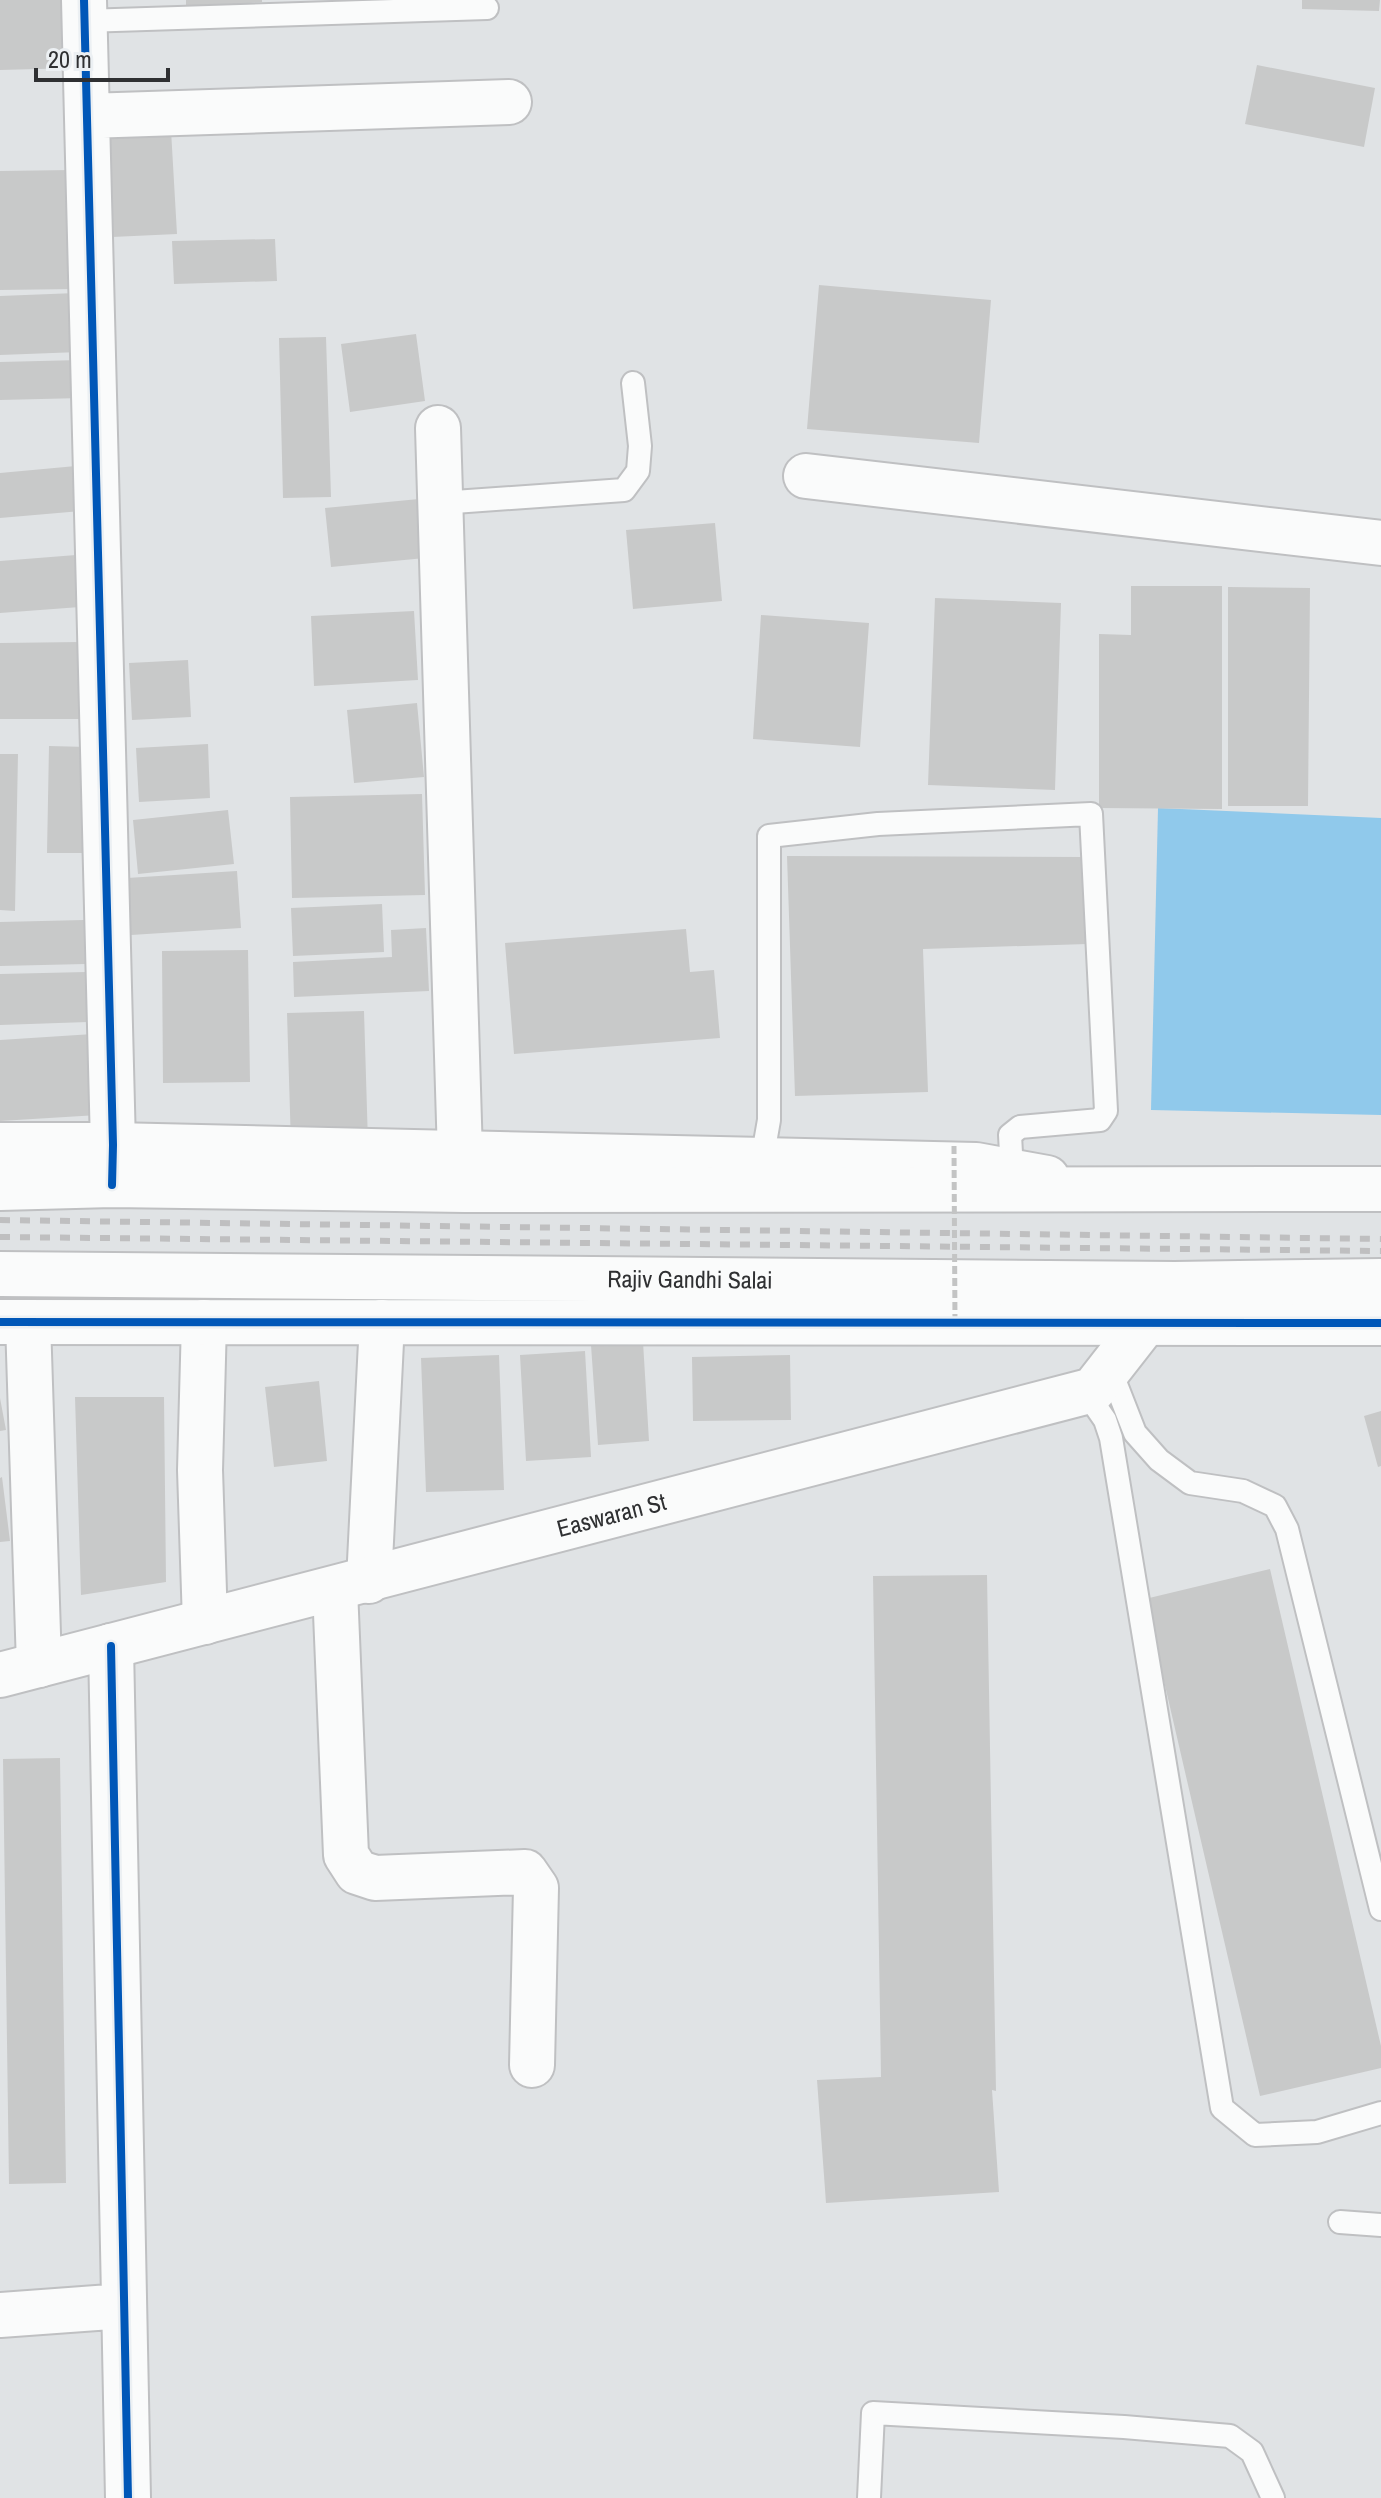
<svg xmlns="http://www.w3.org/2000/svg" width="1381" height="2498" viewBox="0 0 1381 2498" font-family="'Archivo Narrow',sans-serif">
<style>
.water{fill:#90c9eb}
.building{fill:#c8c9c9}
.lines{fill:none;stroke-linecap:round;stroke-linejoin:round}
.lane-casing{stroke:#bfc0c2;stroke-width:26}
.street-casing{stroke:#bfc0c2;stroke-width:48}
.secondary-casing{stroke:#bfc0c2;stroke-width:48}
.primary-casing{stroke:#bfc0c2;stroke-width:48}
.lane{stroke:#fafbfb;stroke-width:22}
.street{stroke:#fafbfb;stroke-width:44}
.secondary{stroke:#fafbfb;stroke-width:44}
.primary{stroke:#fafbfb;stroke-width:44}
.rail{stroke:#bfbfc0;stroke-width:6;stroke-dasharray:10 10;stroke-linecap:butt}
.path-bridge{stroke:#c3c4c4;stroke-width:5;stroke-dasharray:8 4;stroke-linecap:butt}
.cycleway-casing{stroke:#ecf0f3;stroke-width:13}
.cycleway{stroke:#0057b8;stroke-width:8}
.labels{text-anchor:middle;stroke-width:6;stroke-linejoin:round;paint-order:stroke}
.street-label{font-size:24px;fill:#2f3032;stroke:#ecf0f3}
</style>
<rect width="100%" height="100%" fill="#e0e3e5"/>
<path class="water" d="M1158,808l223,10v297l-230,-5z"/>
<path class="building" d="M0,0h74l1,68 -75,2z
M186,0h76v2l-76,6z
M1302,0h78l-1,11 -77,-2z
M1257,65l118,23 -11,59 -119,-23z
M171,130l6,104 -65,3 -6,-103z
M72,170l2,119 -74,1v-119z
M275,239l2,42 -103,3 -2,-43z
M819,285l172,15 -12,143 -172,-14z
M76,293l3,59 -79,3v-59z
M416,334l9,67 -75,11 -9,-68z
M326,337l5,160 -48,1 -4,-160z
M81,360l1,38 -82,2v-38z
M76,466l5,45 -81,7v-45z
M419,499l6,59 -94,9 -6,-59z
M715,523l7,78 -89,8 -7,-79z
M76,555l4,52 -80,6v-52z
M1131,586h91v223l-123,-1v-174l32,1z
M1228,587l82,1 -2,218h-80z
M935,598l126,5 -6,187 -127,-5z
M414,611l4,69 -104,6 -3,-70z
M761,615l108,8 -9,124 -107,-8z
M80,642l1,77h-81v-76z
M188,660l3,57 -59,3 -3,-57z
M417,703l7,74 -70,6 -7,-73z
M208,744l2,54 -71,4 -3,-54z
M49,746l39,1 -2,106h-39z
M0,754h18l-3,157 -15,-1z
M422,794l3,101 -133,3 -2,-101z
M228,810l6,54 -96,10 -5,-54z
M787,856l298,1 2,87 -164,5 5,143 -133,4z
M237,871l4,57 -110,7 -4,-57z
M382,904l2,48 -91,4 -2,-48z
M84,920l1,44 -85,2v-44z
M426,928l3,63 -135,6 -1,-35 99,-5 -1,-27z
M686,929l4,43 24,-2 6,68 -206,16 -9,-111z
M248,950l2,132 -87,1 -1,-132z
M86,972l2,50 -88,3v-51z
M364,1011l4,132 -77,2 -4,-132z
M93,1034l5,81 -98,6v-81z
M643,1342l6,99 -51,4 -7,-100z
M585,1351l6,106 -65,4 -6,-106z
M499,1355l5,135 -78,2 -5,-134z
M790,1355l1,65 -98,1 -1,-64z
M319,1381l8,80 -53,6 -9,-80z
M75,1397h89l2,185 -85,13z
M0,1398l6,32 -6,1z
M1381,1411v55l-3,1 -14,-51z
M2,1477l8,64 -10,1v-64z
M1270,1569l111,477v22l-121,28 -115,-497z
M987,1575l9,516 -4,-1 7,102 -173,11 -9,-123 64,-3 -8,-501z
M60,1758l6,425 -57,1 -6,-425z"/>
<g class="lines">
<defs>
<path id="lane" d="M84,21l403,-13
M440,503l184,-13 14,-19 2,-25 -7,-63
M762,1160l7,-40v-284l109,-12 213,-10 15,297 -6,9 -80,7 -10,8 2,36
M1110,1369l25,64 24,27 31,23 53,8 32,15 12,23 94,380
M1085,1391l20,29 6,18 111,670 33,27 62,-3 64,-19
M1340,2222l41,3
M869,2498l4,-85 251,14 106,9 22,16 21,46"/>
<path id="street" d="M84,0l29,1145 -1,36
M87,116l422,-14
M438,428l22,727 5,34
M806,476l575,67
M28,1322l11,343
M204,1322l-4,148 5,152
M369,1581l13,-259
M335,1589l11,266 11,17 18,6 150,-6 11,16 -4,177
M111,1646l17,852
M0,2315l124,-9"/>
<g id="secondary">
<path d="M0,1145h113l863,20 71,13"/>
<path d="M0,1322l1381,1"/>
<path id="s1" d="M0,1675l1093,-285 64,-82"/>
</g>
<g id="primary">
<path d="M0,1188l112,-3 353,5 916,-1"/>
<path id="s2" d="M0,1274l1175,10 206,-3"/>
</g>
</defs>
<use href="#lane" class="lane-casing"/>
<use href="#street" class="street-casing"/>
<use href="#secondary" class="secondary-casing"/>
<use href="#primary" class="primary-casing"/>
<use href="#lane" class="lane"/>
<use href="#street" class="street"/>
<use href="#secondary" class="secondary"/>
<use href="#primary" class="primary"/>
<path class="rail" d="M0,1220l1381,19
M0,1237l1381,14"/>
<path class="path-bridge" d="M954,1146l1,180"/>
<defs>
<path id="cycleway" d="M84,0l29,1145 -1,40
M0,1322l1381,1
M111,1646l17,852"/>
</defs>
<use href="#cycleway" class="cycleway-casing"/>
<use href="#cycleway" class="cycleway"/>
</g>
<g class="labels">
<g class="street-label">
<text dy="8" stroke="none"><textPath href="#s2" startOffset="690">Rajiv Gandhi Salai</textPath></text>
<text dy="8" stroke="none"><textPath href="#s1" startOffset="632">Easwaran St</textPath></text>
</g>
</g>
<path d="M36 68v12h132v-12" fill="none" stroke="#2f3032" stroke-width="4"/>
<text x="48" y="68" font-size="24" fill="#2f3032" stroke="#ecf0f3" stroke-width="6" paint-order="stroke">20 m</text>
</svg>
